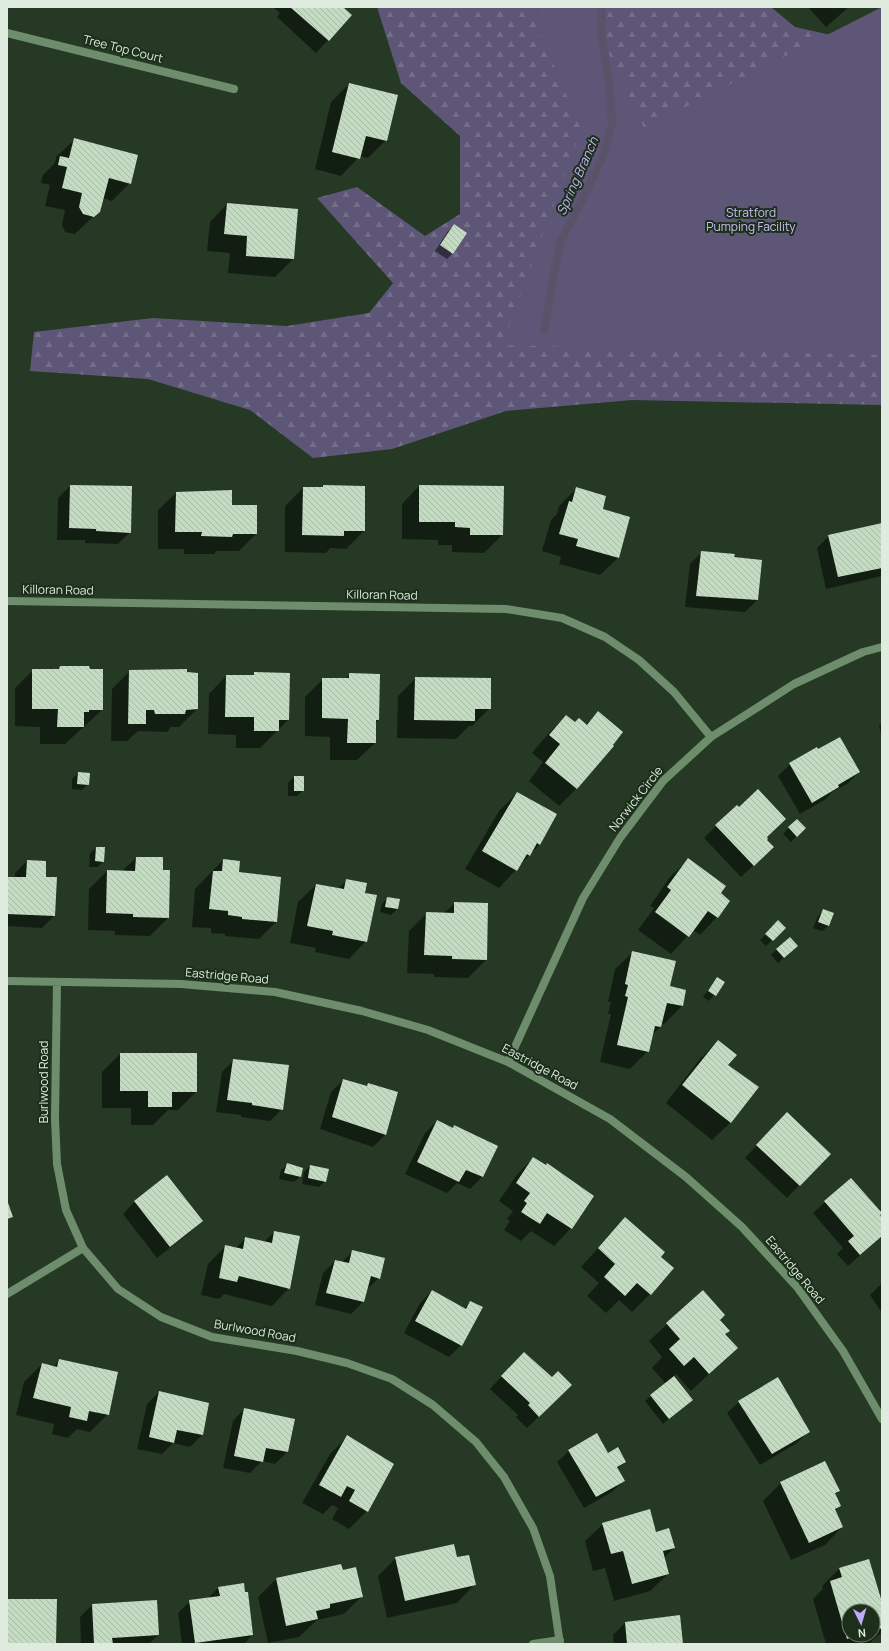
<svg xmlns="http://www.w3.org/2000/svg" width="889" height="1651" viewBox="0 0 889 1651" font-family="Manrope,sans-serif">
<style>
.forest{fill:url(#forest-firs)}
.park{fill:#5e5677}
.shadow{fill:#0007;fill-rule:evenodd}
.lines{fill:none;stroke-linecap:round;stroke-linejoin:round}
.stream{stroke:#59536a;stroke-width:8}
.building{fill:url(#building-back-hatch)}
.street{stroke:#6e8d6c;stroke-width:8}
.labels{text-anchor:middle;stroke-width:4;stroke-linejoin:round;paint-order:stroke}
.street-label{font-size:12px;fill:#dfebde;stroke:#1b2f1a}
.park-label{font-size:12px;fill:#ccbef7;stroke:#1b2f1a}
.water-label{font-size:13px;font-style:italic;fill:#c4b1f8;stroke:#1b2f1a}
</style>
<defs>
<pattern id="forest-firs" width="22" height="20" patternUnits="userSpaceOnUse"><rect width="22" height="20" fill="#5e5677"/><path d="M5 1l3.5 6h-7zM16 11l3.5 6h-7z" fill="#756e8a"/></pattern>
<pattern id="building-back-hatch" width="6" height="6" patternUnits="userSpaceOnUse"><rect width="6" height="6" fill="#c3dbc1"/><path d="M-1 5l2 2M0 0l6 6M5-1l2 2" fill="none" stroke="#a9bda8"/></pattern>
</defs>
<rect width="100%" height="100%" fill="#253924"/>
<path class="forest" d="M377,7h394l24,20 40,9 47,307v62l-250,-5 -126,11 -114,38 -79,9 -63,-48 -102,-31 -118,-8 4,-39 119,-14 134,8 82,-13 24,-30 -76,-85 40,-11 68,49 35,-22v-78l-59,-53z"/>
<path class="park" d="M546,7h65l-12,26 45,95 238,-121v348l-380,-10 79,-215 -44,-105z"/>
<path class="shadow" d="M273,7h69l9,8 -35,38 -39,-36 3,-4z
M808,7h41l-23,20z
M349,84l37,56 -18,18 -8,-2 -19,20 -26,-7 16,-67z
M74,140l56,43 -18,18 -9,-3 -4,13 -24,23 -10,-2 -3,-7 3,-15 -20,-4 5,-21 -9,-2 2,-8 12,-12 1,-6z
M227,204l70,6 -4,49 -18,18 -47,-4 2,-20 -23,-2 3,-29z
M454,225l-1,28 -6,6 -12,-8 13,-20z
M70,486l60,46 -12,12 -33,-1v-3h-28l1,-42z
M324,486l40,45 -18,18 -16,-1 -4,5 -41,-1v-46l18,-18h19z
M419,486l84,1 -1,48 -18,18 -32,-1v-7h-14v-5l-36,-1v-35z
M577,488l24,22 28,7 -11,41 -18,17 -41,-11 2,-7 -19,-6 9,-31 6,-6 2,-8z
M176,493l55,13 25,28 -17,17h-23l-2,3h-30v-5h-26v-39z
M882,524v52l-56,13 -9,-41 12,-12z
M702,552l31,5 24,43 -12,12 -60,-5 5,-43z
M60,667l42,43 -37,34h-25v-17l-25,-1v-38l18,-18h24z
M130,671l67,38 -18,18h-8l-4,5 -29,-1 -11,10h-16l1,-52z
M255,673l33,47 -28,28h-24v-13l-28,-1 1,-40 17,-18h26z
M350,674l28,46 -3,3v20l-18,17h-27v-23l-25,-1v-39l18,-18h22z
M416,678l74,30 -18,18h-3l-13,13 -59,-1 1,-42z
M598,713l-21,75 -18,18 -30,-25 14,-19 -11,-9 16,-19 18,-18 9,7 11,2z
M882,723v15l-3,-12z
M790,764l69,8 -12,12 -15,8 -6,7 -26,15 -22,-38z
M78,773l10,11 -6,6 -10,-1v-10z
M294,777l9,13 -6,6h-9v-13z
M517,793l23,51 -41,44 -34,-19 34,-58z
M797,820l8,8 -14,14 -8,-8z
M716,826l50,11 -6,22 -19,18 -37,-39z
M96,848h8l-1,13 -5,6h-9l1,-14z
M136,858l26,13 6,47 -18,18 -35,-1v-4l-27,-1 1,-41 18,-18h15z
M223,860l15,13 38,49 -17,17 -34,-3v-2l-14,-1v-5l-19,-1 3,-38z
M688,860l31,34 -2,23 -17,18 -7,-5 -22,24 -33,-24 16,-22 -4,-2 20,-29z
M27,861l18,17 9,38 -12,12 -35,-2v-48h8v-5z
M347,880l19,61 -17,18 -34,-7 1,-4 -26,-5 8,-41 18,-17 22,4z
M388,898l9,11 -6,6 -11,-3 2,-8z
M455,903l32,1 -1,56 -18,18 -34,-1v-3l-27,-1 2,-42 18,-18 16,1z
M824,910l4,16 -6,5 -9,-3 5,-12z
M778,922l6,6 -18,18 -6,-6z
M777,949l13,3 -12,11 -7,-8z
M633,952l36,35 16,4 -3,15 -18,18 -3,-1 -1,4 -9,9 -3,15 -18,18 -30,-7 11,-48h-3l3,-12h-3l7,-33z
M717,978l7,4 -15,19 -6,-4z
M718,1041l9,24 30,22 -27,36 -18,17 -46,-37 34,-44z
M120,1054h76v38l-18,18h-10l-15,15h-22v-17h-29v-36z
M234,1060l48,49 -12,12 -29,-4v-2l-25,-3 6,-40z
M343,1080l23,7 2,-2 29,8 -12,42 -12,12 -53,-18 11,-37z
M437,1121l15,8 2,-2 42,20 -14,30 -12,12 -13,-6 -10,10 -42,-19 20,-41z
M775,1126l54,28 -42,44 -42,-40z
M533,1158l38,70 -17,18 -23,-15 -10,10 -17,-11 6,-9 -3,-2 6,-8 -14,-10 17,-25z
M287,1165l13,12 -6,5 -15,-3 2,-9z
M310,1166l15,15 -6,6 -17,-3 2,-12z
M166,1177l35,44 -12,12 -32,25 -34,-44 11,-12z
M825,1202l54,13 3,4v17l-34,30 -11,-12 6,-6 -30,-35z
M625,1218l34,39 -9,37 -18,18 -13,-12 -13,13 -19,-17 12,-13 -18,-16z
M274,1232l15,56 -17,18 -48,-12 -5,5 -18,-4 7,-31 18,-18 10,2 10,-10 18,4z
M353,1251l26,27 -13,12 -3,12 -12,12 -36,-9 8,-32 12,-12 6,2z
M882,1283v30l-12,-18z
M432,1291l32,18 6,-7 -9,43 -12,12 -45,-24 16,-30z
M703,1291l16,29 5,15 12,13 -45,43 -15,-17 -3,3 19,23 -29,24 -18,-23 21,-17 -14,-16 10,-11 -13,-16z
M60,1360l48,54 -18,18 -13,-3 -9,9 -16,-4 2,-10 -38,-9 8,-33 18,-18 11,3zM84,1410l12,1v2z
M512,1365l47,32 -32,31 -11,-11 2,-2 -28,-26z
M159,1392l43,43 -12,12 -17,-4 -11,11 -25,-5 10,-45z
M739,1402l70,29 -12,12 -37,22 -33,-52z
M244,1409l50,11 -7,32 -12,12 -13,-3 -12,12 -27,-5 10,-47z
M347,1437l20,74 -18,18 -17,-10 6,-11 -6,-3 -9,9 -21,-11 28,-49z
M569,1451l56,11 -8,7 7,11 -12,12 -28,16 -27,-46z
M781,1483l57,8 -4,4 5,11 -4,5 7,16 -17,18 -34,15 -28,-59z
M603,1524l53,9 18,15 -10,10 4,16 -18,17 -36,10 -9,-33 -12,3 -8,-30z
M396,1558h60l18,27 -17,18 -70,15 -9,-42z
M341,1565l1,6 19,26 -17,17 -27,6 -18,17 -31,6 -10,-46 18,-18z
M840,1568l42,38v26l-12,11 -44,1 -13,-45 10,-10 -1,-3zM849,1611h24v24h-24z
M219,1587l28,6 5,42 -8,9h-62l-4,-31 12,-12 18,-3z
M7,1600h49l-1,44h-48z
M92,1605l66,30 -9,9h-68l-1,-27z
M679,1616l3,28h-68l-1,-9 12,-12z"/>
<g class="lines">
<path class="stream" d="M544,330l16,-88 21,-39 22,-48 9,-31 -3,-41 -8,-53 1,-23"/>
</g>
<path class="building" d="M290,7h53l9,8 -23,26z
M349,83l49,12 -11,46 -21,-5 -6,23 -28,-7z
M74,138l64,17 -7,29 -22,-6 -9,34 -6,5 -11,-3 -4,-7 3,-14 -20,-5 5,-21 -9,-2 2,-9 9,2z
M227,203l71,6 -4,50 -48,-3 1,-20 -23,-2z
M454,224l13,9 -14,21 -13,-9z
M70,485l62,1 -1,47 -35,-2v-2l-27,-1z
M323,485l42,1v45h-21v5l-42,-1 1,-48h20z
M419,485l85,1 -1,49h-33v-7l-15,-1v-5h-36z
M576,487l30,9 -3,13 27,8 -11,41 -43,-12 2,-7 -19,-5 10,-33 3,1z
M232,490v15h25v29h-24l-1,3 -31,-1 1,-4h-27l1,-40z
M882,523v45l-44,9 -10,-42z
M701,551l34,3 -1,3 28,3 -4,40 -62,-4z
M60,666h29l1,3h13v41h-14v2h-5v15h-27l1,-18h-26v-40h27z
M187,669v3l11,1v36l-12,1 -1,4h-30l-1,-4h-8v14h-18l1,-54z
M254,672l36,1 -1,47h-10v11h-25v-14h-29l1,-42h28z
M349,673l31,1 -1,46h-3v23h-29l1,-24 -26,-1v-40h27z
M415,677l76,1v31h-16v12l-61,-1z
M598,711l25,21 -10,13 1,1 -37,43 -32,-26 15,-19 -11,-9 17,-20 9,7 4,-4 8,7z
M840,737l20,35 -22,13 1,2 -27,16 -23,-40 28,-16 1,2z
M78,772l12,1 -1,12 -12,-1z
M294,776h10v15h-10z
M758,789l28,30 -19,18 1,2 -1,1 7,7 -20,19 -39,-41 22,-20 2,2z
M517,792l40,22 -17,31 -3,-2 -7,13 -3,-2 -10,17 -35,-20z
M797,819l9,9 -9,9 -9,-10z
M96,847h9l-1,15 -9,-1z
M136,857h27v13h7l-1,48 -36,-1v-3l-27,-1 1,-43 28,1z
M688,858l38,28 -5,7 9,8 -12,17 -10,-7 -19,26 -34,-25 16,-22 -4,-3z
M223,859l17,2 -1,11 42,5 -4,45 -35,-3v-2l-14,-2v-4l-19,-2 4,-38h9z
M27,860l19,1v16h11l-2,39 -48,-2v-37h19z
M346,879l21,4 -2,10 12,2 -10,47 -35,-7 1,-4 -26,-5 9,-42 28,5z
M387,897l13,2 -2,10 -13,-2z
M454,902l34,1 -1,57 -35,-1v-3l-28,-1 2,-43 28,1z
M823,909l11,4 -5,13 -11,-4z
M778,920l8,8 -13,13 -8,-7z
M790,937l8,9 -14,12 -8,-9z
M632,951l44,10 -6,25 16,4 -3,16 -16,-3 -6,24 -6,-1 -6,26 -32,-7 11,-48 -3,-1 3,-11 -3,-1z
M717,977l8,5 -9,14 -8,-5z
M718,1040l19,15 -9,10 31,22 -28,36 -49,-38z
M120,1053h77v39h-25v15h-24v-16h-28z
M233,1059l56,6 -6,45 -31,-5v-2l-25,-3z
M343,1079l24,7 1,-3 30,9 -12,43 -54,-18z
M787,1112l44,42 -31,32 -44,-41z
M437,1120l16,8 1,-3 44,21 -15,31 -17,-7 -7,12 -42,-20z
M533,1157l13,8 1,-2 47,33 -22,33 -25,-16 -7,11 -19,-12 6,-9 -3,-2 6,-8 -14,-10z
M287,1163l16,5 -2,9 -17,-4z
M310,1165l19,4 -3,13 -18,-4z
M167,1175l36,46 -33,26 -36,-46z
M851,1178l31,35 -2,2 2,2v19l-22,19 -12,-14 6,-5 -30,-35z
M7,1200l6,17 -6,2z
M625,1217l40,35 -4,5 13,11 -23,27 -14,-12 -12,13 -21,-19 11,-13 -17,-16z
M274,1231l26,5 -10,53 -51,-13 -2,6 -18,-4 6,-33 18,4 2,-12 27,6z
M352,1250l33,8 -5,21 -9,-3 -7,26 -38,-9 9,-33 14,3z
M432,1290l34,19 4,-8 13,6 -21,39 -47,-25z
M703,1290l22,25 -5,5 10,11 -5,3 13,14 -29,26 -15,-17 -10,9 -15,-17 11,-10 -14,-16z
M524,1352l28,25 6,-6 14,14 -33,32 -11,-12 2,-2 -29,-27z
M59,1359l59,13 -9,43 -20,-4 -2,10 -18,-4 2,-10 -38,-9 9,-35 15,4z
M674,1376l19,24 -24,19 -19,-24z
M778,1377l32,55 -38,22 -34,-53z
M159,1391l50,12 -6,32 -26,-5 -3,13 -25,-6z
M244,1408l51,11 -7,33 -22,-4 -3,14 -29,-6z
M597,1433l11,20 10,-6 8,15 -9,5 8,14 -29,16 -28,-47z
M347,1435l47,29 -26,48 -19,-11 6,-11 -8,-4 -6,11 -22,-12z
M825,1461l15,30 -5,2 6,13 -6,3 8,18 -34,16 -29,-61z
M650,1509l6,23 13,-4 6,20 -12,3 6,23 -37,10 -9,-33 -12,3 -9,-31z
M454,1544l3,13 12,-2 7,30 -71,16 -10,-44z
M869,1559l13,43v26l-9,3v-20h-24v24h9l-11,4 -17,-58 12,-4 -3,-9z
M341,1564l2,6 13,-3 7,30 -33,7v4l-14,3 2,8 -32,7 -10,-48z
M244,1583l1,9h3l5,43 -58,8 -6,-43 31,-4 -2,-9z
M7,1599h50l-1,45 -49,-1z
M157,1600l2,35 -47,3 1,6h-19l-2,-40z
M680,1615l3,29h-56l-2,-22z"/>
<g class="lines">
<path class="street" d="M7,33l227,56
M7,601l499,8 56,9 43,19 34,23 35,32 37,45
M7,981l174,3 94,8 87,19 66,19 80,32 102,57 76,58 56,50 55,60 46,64 39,68
M57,982l-2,137 2,45 9,46 17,38 35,41 43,28 51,20 85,14 50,12 45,16 41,26 43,37 28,35 29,51 17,48 10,68
M508,1062l75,-164 37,-60 43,-57 48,-44 83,-53 69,-32 19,-5
M7,1294l76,-46
M533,1644l27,-4"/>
</g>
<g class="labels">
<g class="street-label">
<text transform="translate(123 49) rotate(14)" y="4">Tree Top Court</text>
<text transform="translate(58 590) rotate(1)" y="4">Killoran Road</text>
<text transform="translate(382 595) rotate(1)" y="4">Killoran Road</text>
<text transform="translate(636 799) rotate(-52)" y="4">Norwick Circle</text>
<text transform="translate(227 976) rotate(5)" y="4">Eastridge Road</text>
<text transform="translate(540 1067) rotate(28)" y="4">Eastridge Road</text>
<text transform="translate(44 1082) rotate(-90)" y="4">Burlwood Road</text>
<text transform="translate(795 1270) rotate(50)" y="4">Eastridge Road</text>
<text transform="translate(255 1331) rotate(10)" y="4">Burlwood Road</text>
</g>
<g class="park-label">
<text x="751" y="217">Stratford<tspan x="751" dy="14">Pumping Facility</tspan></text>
</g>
<g class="water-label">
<text transform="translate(577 176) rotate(-66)" y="5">Spring Branch</text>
</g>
</g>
<rect width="889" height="1651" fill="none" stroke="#dfebde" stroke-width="16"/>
<g transform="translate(861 1623) rotate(175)"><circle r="19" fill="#1b2f1a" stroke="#697a68"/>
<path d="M0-3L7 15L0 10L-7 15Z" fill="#bda9f5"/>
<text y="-6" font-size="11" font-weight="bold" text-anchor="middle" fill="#dfebde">N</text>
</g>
</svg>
